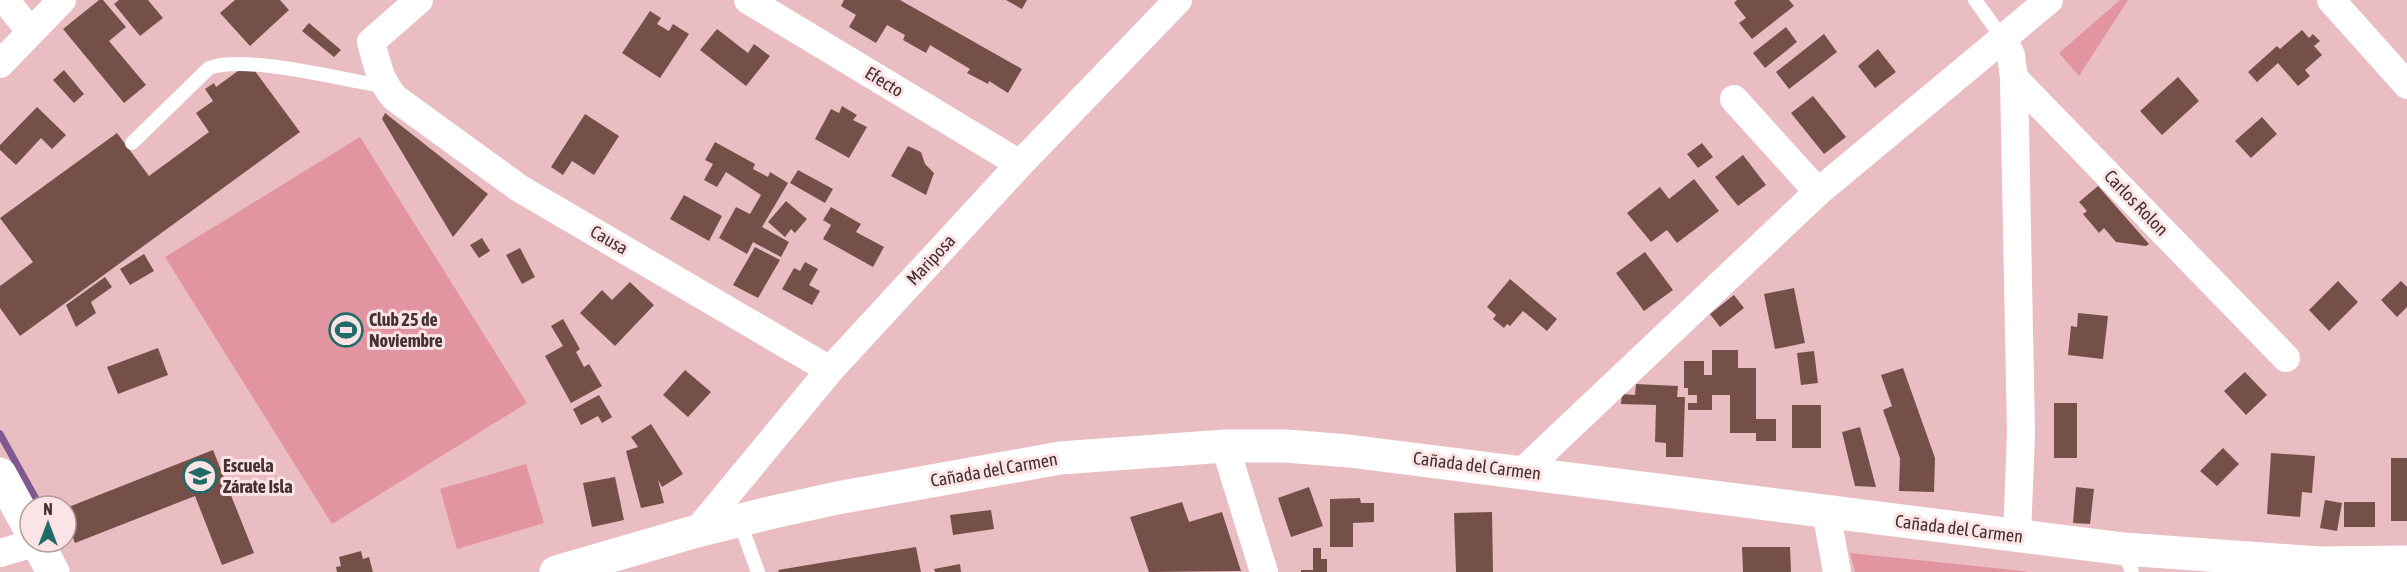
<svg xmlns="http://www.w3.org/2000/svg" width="2407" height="572" viewBox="0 0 2407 572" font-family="'Asap Condensed',sans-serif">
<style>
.green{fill:#e295a0}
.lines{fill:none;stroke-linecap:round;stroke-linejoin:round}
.stream{stroke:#805992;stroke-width:7}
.building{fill:#755049}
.service{stroke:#fff;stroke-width:14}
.minor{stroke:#fff;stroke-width:28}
.tertiary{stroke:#fff;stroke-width:33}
.secondary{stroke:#fff;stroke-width:33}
.labels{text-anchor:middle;stroke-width:6;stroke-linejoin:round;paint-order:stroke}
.street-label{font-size:18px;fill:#433133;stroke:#fce4e6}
.poi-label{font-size:18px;font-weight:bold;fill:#433133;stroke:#fce4e6;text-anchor:start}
</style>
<rect width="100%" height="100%" fill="#eabdc2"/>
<path class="green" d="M2120,0h8l-49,76 -20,-23z
M360,137l167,266 -195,121 -167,-267z
M526,464l18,59 -87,26 -17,-60z
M1850,553l173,18 4,1h-172z"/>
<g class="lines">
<path class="stream" d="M0,434l40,72"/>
</g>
<path class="building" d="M99,0h4l23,27 -17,14 37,44 -22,18 -61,-74z
M119,0h29l15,18 -23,18 -26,-32z
M235,0h45l9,10 -39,36 -30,-33z
M844,0h56l122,69 -14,24 -19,-12 -1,3 -21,-11 3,-4 -40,-24 -4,8 -23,-13 2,-5 -18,-10 -11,18 -27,-16 7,-12 -15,-9z
M1006,0h21l-5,9z
M1737,0h52l5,6 -42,33 -13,-16 7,-5 -12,-15z
M650,11l11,7 -4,6 12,7 4,-7 16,10 -29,44 -38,-25z
M309,23l32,27 -7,7 -32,-26z
M1786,27l11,15 -32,26 -12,-15z
M717,29l31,24 6,-9 16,12 -24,30 -46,-36z
M2302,30l7,8 4,-4 7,7 -6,5 8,9 -17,15 5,6 -12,10 -20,-23 -21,19 -9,-10 29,-26 3,3z
M1824,34l13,18 -48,37 -13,-17z
M1878,49l18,23 -21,16 -17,-22z
M249,63l51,69 -280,204 -20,-28v-22l33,-24 -33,-44 117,-85 32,43 60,-44 -13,-19 17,-12 -8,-12 9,-6 2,4z
M64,70l20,24 -10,9 -21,-23z
M2178,77l21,24 -37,34 -22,-24z
M1813,96l33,41 -22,17 -33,-41z
M842,106l15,9 -4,5 14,7 -18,31 -34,-19 16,-30 8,4z
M37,107l29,28 -14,14 -11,-11 -25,27 -16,-15v-5z
M385,113l103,81 -35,43 -71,-118z
M585,114l34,22 -25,39 -22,-14 -9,14 -12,-8z
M2262,117l15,17 -26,24 -16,-17z
M715,142l40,22 -2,5 15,8 2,-5 18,11 -26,44 27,15 -8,15 -28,-15 -6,12 -28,-16 17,-31 14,7 11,-19 -35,-23 -9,15 -13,-7 9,-16 -8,-4z
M1702,143l11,14 -15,11 -11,-14z
M908,146l13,6 4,12 9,9 -8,22 -35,-19z
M1743,155l23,30 -28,21 -23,-29z
M798,170l35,19 -8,14 -35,-20z
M1694,179l25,32 -42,32 -10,-13 -16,12 -24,-29 33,-26 9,12z
M2098,186l51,58 -3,2 -30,-4 -12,-14 -5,5 -16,-19 4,-3 -8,-9z
M684,195l38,21 -13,25 -39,-22z
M786,201l21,18 -12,14 -4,-4 -6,8 -17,-15z
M831,207l30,17 -5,8 28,15 -11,20 -50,-28 8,-14 -8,-5z
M482,238l8,13 -11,7 -9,-13z
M755,247l25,13 -22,38 -25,-13z
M520,248l15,29 -13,7 -16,-29z
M1645,252l28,38 -29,21 -28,-38z
M144,254l10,17 -24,14 -10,-16z
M805,262l13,7 -9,16 11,6 -8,14 -30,-16 12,-21 6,3z
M105,277l7,10 -21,15 5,11 -20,14 -10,-22z
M1510,279l47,40 -10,12 -24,-20 -13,15 -3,-2 -3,4 -11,-9 3,-4 -9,-8z
M2338,281l20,21 -29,29 -20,-21z
M2401,281l6,6v20l-10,10 -16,-17z
M630,282l24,23 -39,41 -35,-33 22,-23 10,10z
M1794,288l11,55 -30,6 -11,-55z
M1734,295l10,13 -24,19 -10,-13z
M2078,313l30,3 -5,43 -35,-4 3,-29 6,1z
M563,319l17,30 -4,3 8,15 5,-3 13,22 -31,17 -26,-47 18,-10 -12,-20z
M158,348l10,27 -50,19 -11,-27z
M1712,350h26v18h18v51h20v22h-20v-8h-26v-38h-18v15h-24v-7h9v-8h-9v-7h-4v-27h20v14h8z
M1814,351l4,32 -17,2 -4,-32z
M1903,368l32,90 -1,34 -35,-1 1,-33 -17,-48 9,-4 -11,-31z
M685,370l26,22 -23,25 -25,-22z
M2245,372l22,23 -21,20 -22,-24z
M1636,384l42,2 -1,11h8l-2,60h-17v-14l-11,-1 1,-37 -35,-1 1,-10 13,1z
M599,395l13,22 -10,6 -4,-7 -17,9 -8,-16z
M2054,403h23v55h-23z
M1792,405h29v43h-29z
M651,424l32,50 -21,13 -4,-7 6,23 -23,5 -15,-57 12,-4 -7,-10z
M1860,427l16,60 -21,-1 -13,-54z
M2223,448l16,16 -22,22 -17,-15z
M213,450l41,103 -32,12 -27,-69 -120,47 -9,-23v-12z
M2271,453l44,3 -3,37 -10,-1 -2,25 -33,-3z
M2391,458h16v63h-16z
M615,477l9,43 -32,7 -9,-44z
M1309,487l14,39 -32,11 -13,-39z
M2076,487l18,2 -4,35 -17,-1z
M1360,498l1,5h13v19l-21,1v24h-23v-48z
M2325,500l17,3 -5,28 -17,-3z
M1182,502l7,20 33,-10 19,59 -92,1 -19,-55z
M2344,502h31v25h-31z
M991,510l3,19 -41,6 -3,-20z
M1492,512l1,60h-37l-2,-59z
M916,547l5,25h-142l-1,-2z
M1742,547h48l1,25h-48z
M1313,548h8v11h6v13h-26v-2h12z
M361,551l2,8 6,-2 4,15h-36l-1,-5 5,-1 -2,-9z
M960,564l1,8h-26l-1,-3z"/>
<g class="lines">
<path class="service" d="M1975,0l28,39
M132,143l77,-75c37,-14 133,12 175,18
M739,520l19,52
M2124,551l8,21"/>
<path class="minor" d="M5,0l26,32
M419,0l-48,42c6,22 9,39 24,56l124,90 311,182
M748,0l272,164
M2331,0l76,85
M2003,39l8,16 3,23 7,355 -4,103
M0,64l62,-64
M2014,78l272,280
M1734,99l84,93
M1225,446l39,126
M1523,471l295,-279 231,-192
M1826,511l11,61
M697,531l133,-161 190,-206 158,-164
M0,553l37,-11"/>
<path class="tertiary" d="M556,572l141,-41 68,-17 72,-16 223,-40 165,-12h60l64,5 775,98 195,14 88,-1"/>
<path class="secondary" d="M0,474l30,55
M37,542l16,30"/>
</g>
<defs>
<symbol id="stadium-ring" viewBox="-11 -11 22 22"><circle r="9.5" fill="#fce4e6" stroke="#216c68" stroke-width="1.5"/><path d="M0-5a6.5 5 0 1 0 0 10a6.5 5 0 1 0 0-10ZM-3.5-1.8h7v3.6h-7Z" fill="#216c68"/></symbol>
<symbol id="school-ring" viewBox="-11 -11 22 22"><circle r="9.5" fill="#fce4e6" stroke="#216c68" stroke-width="1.5"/><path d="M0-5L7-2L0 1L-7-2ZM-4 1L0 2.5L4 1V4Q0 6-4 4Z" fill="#216c68"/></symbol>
</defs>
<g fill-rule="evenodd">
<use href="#stadium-ring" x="327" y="311" width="38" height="38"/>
<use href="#school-ring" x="181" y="457" width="38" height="38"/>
</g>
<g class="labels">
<g class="street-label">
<text transform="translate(884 82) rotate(31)" y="6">Efecto</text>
<text transform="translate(2136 203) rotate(46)" y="6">Carlos Rolon</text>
<text transform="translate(609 240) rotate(30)" y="6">Causa</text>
<text transform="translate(931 260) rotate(-47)" y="6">Mariposa</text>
<text transform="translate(1477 466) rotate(7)" y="6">Cañada del Carmen</text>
<text transform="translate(994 470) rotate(-10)" y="6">Cañada del Carmen</text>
<text transform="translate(1959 529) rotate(7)" y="6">Cañada del Carmen</text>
</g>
<g class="poi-label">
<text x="369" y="326">Club 25 de<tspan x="369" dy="21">Noviembre</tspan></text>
<text x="223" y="472">Escuela<tspan x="223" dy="21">Zárate Isla</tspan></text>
</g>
</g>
<g transform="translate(48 524)"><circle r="28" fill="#fce4e6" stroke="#b29c9e" stroke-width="1.5"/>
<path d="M0-4.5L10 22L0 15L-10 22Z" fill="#216c68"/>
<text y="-9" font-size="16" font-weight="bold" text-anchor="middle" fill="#433133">N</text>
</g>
</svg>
